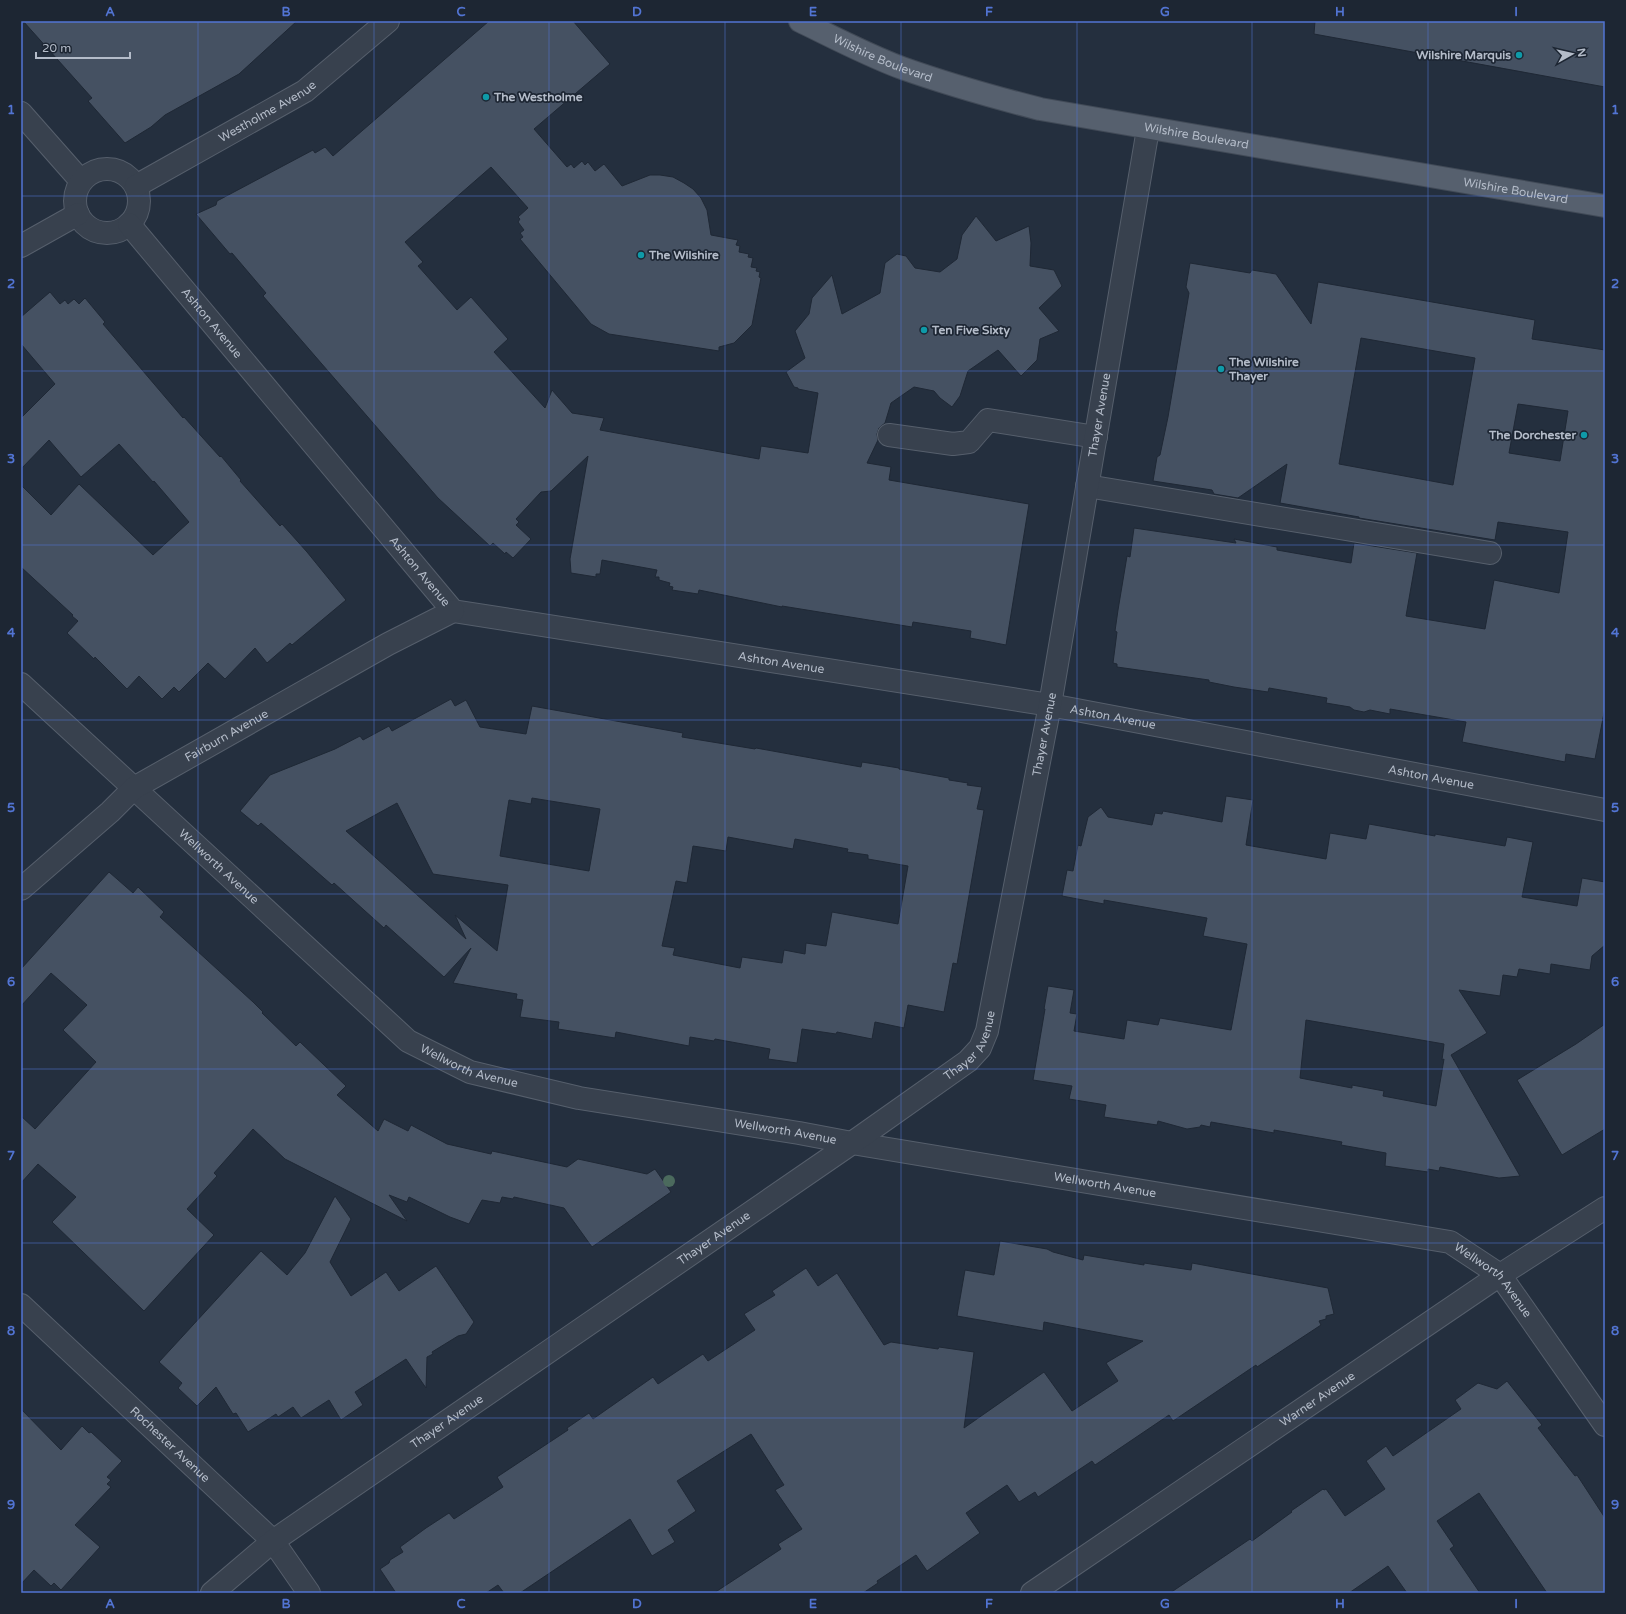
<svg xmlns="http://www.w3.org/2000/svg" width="1626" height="1614" viewBox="0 0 1626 1614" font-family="'Varela Round',sans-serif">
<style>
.building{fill:#455162;stroke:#1f2835;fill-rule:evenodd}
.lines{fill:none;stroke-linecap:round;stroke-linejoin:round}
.minor-casing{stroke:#565f6c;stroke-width:24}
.major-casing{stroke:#414a57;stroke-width:24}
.minor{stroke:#38414e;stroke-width:22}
.major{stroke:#56606e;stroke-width:22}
.tree{fill:#4b6a5d}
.grid{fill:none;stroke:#5274d3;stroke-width:1;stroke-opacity:0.55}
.culture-dot{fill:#0f9aa8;stroke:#1d2633;stroke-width:1.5}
.labels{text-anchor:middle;stroke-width:3.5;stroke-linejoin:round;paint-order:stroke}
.poi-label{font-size:12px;font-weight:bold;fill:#b4bcc9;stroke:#1d2633;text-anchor:start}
.street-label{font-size:12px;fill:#b4bcc9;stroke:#1d2633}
.neatline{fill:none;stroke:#5274d3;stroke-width:1.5}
.grid-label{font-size:13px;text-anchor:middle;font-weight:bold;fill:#5274d3}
</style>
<rect width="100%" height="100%" fill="#242f3e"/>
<path class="building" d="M23,21h274l-58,53 -74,41 -14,12 -26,16 -37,-42 4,-3z
M489,21h84l37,43 -76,65 33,38 4,-3 3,4 8,-7 3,4 3,-3 7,9 9,-7 18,22 28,-11h10l13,2 11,6 9,6 8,9 6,12 4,25 27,5 -2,5 4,1 -1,6 10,2 -1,3 5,1 -2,9 6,1 -1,3 4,1 -1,5 2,1 -9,47 -18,18 -15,4v4l-110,-17 -18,-10 -71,-85 3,-2 -3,-4 4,-3 -6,-8 2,-3 -2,-2 10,-9 -37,-41 -86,75 18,20 -5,4 39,44 14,-13 37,42 -14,13 51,56 7,-18 20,23 32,5 -4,12 159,29 2,-13 47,7 10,-60 -20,-4v-1l-4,-1 -8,-15 19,-14 -10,-27 14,-17 3,-16 20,-23 10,39 38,-21 5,-30 12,-9 9,2 9,12 25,4 17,-13 5,-24 14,-19 20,25 33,-15 2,17 -1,23 24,4 8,16 -23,22 20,23 -19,8 -3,21 -16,16 -23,-26 -30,21 -8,25 -8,11 -12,-9 -6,-7 -20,-4 -23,16 -6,20 -6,5 -2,6 1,6 -11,23 24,4 -2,13 140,24 -23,141 -36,-7 1,-7 -58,-9 -1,5 -130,-21v1l-83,-17 -1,4 -26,-4 1,-3 -4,-1 1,-3 -11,-3v-3h-4l2,-7 -55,-10 -2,14h-4v3l-25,-4 -1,-14 18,-103 -37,35 -10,1 -25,27 3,3 -3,3 15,14 -18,19 -7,-6 -1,2 -12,-11 -3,3 -52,-48 -175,-202 3,-3 -34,-40 -2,1 -34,-40 20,-9 1,-4 96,-51 2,3 10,-6 8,9z
M1315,21h290v66l-291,-53z
M1190,263l60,10 2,-3 24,4 35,50 7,-42 217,38 -3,19 73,11v358l-10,51 -29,-5 -1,8 -103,-20 4,-20 -76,-13v5l-20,-4 -6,2 -10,-2 -4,-3 -24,-4 1,-5 -58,-10 -1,4 -34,-5 -25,-5v-2l-92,-13v-3l-4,-1 4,-31 -2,-1 3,-21 9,-54 3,1 4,-29 102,15 -2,-4 43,8v3l74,13 3,-20 63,10 -11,63 79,13 9,-49 65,13 9,-61 -70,-10 -3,18 -136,-22v-1l-79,-14 7,-39 -49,34 -24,-4 -2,-4 -59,-9 4,-24 3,-2 8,-38 21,-124 -3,-6zM1361,338l114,20 -22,127 -114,-21zM1518,404l50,7 -8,50 -51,-8z
M50,292l10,12 5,-4 3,4 6,-5 5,5 6,-6 20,24 -2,2 80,94 1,-1 36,40 1,-1 20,24 -1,1 40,45 2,-2 25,28 39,48 -54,45 -2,-2 -23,20 -12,-15 -30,31 -17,-16 -29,29 -5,-5 -12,12 -23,-23 -12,13 -32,-32 -1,2 -27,-26 11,-12 -6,-5 1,-1 -52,-48v-82l30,30 28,-31 74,71 36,-33 -35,-41 -1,1 -34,-38 -38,33 -32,-37 -28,29v-51l34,-34 -34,-40v-27z
M451,699l4,7 11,-6 14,27 46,7 6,-28 151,27 -1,4 73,12 1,-1 105,19 1,-5 37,6v1l50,9v2l19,3 -1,2 15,2 -5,22 7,1 -27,154 -4,-1 -9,49 -36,-7 -4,23 -29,-6 -3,17 -35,-7 -1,2 -34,-5 -5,34 -29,-4 2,-10 -55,-10 -1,2 -24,-4 -1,9 -73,-14 -1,6 -57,-9 1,-7 -39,-5 3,-17 -7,-1 1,-5 -64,-11 18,-35 -27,29 -58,-52 -2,3 -50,-45 -2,2 -71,-62 -3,3 -18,-15 30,-36 65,-26 25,-13 3,4 26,-14 3,5zM532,798l68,11 -11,62 -89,-15 9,-56 22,4zM397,803l36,71 75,11 -11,66 -42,-36 11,24 -120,-108zM728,837l65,12 2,-10 53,10 -1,3 21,3v4l40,7 -10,58 -66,-12 -6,34 -20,-3 -1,11 -21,-4 -2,13 -40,-6 -2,11 -67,-13 2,-7 -13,-2 14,-65 11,2 6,-37 33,5z
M1226,796l27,4 -7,45 80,14 4,-26 36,6 3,-15 66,12v-2l70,12 2,-9 26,5 -11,55 55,9 5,-28 23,4v63l-13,11 -2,14 -39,-6 -1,10 -31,-5 -2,8 -14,-2 -3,21 -41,-6 28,43 -36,22 69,121 -21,2 -59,-11 -1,4 -11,-2v3l-43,-6 1,-13 -45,-8 1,-3 -68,-12v3l-63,-11 -1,5 -9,-2 -1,2 -13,2 -29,-8 -1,4 -53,-8 2,-12 -37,-6 3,-13 -39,-6 12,-71h-1l4,-23 26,4 -4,23 7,1 -3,17 50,8 3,-19 31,5 2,-7 71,12 16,-86 -44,-8 4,-18 -103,-18v4l-42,-8 5,-26 6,1 5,-26 3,1 7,-29 13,-10 7,10 44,8 3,-12 7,1 1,-3 59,11zM1306,1020l138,24 -2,16 2,-1 -8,47 -53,-10 1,-5 -32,-6v3l-52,-10z
M109,872l24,21 5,-6 26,25 -4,5 93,85 10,10 -1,1 34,33 4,-4 46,44 -9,9 41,36 6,-12 24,12 3,-6 36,19 44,10 1,-3 75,16 11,-8 69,15 8,-5 16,23 -79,55 -28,-39 -50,-11 -1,2 -11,-2 -2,6 -18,-3 -13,24 -19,-7 -41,-20 -2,5 -18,-7 18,26 -122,-62 -32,-30 -39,44 3,3 -30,33 27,26 -70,76 -92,-89 24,-25 -38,-33 -17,19v-67l14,13 61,-67 -33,-32 24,-25 -36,-32 -30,33v-37z
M1605,1024v105l-43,26 -45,-75 59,-36z
M335,1196l16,23 -21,43 21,34 35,-24 13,19 37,-25 38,56 -8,12 -8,2 -26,16 1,2 -6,3 -1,31 -20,-29 -51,33 8,13 -22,15 -12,-20 -28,18 -8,-11 -15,10 -2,-3 -28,18 -12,-19 -3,1 -17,-27 -19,19 -19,-18 4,-5 -23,-21 102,-111 26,24 18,-22z
M1000,1241l47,8 6,3 30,8 1,-5 60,10v-2l47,7 1,-7 136,25 6,26 -8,2v3l-7,2 2,4 -64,42 -1,-2 -83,56 -4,-6 -74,50 -3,-4 -54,36 -3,-5 -16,10 -12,-17 -41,28 14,20 -53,38 -11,-16 -39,26 1,2 -15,10h-149l67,-44 -3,-5 24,-15 -27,-39 9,-5 -33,-51 -74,47 19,30 -28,19 7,12 -23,14 -22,-37 -110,74h-16l-6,-8 -12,8h-90l-16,-24 9,-6 1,-3 13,-8 -3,-5 26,-19 23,-15 5,6 49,-32 -6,-10 71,-47 -1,-2 22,-15 4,6 60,-42 5,7 45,-30 5,7 47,-31 -11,-16 31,-19 -3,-4 34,-23 12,18 19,-13 47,72 7,-3 47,7 1,-2 35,5 -10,76 80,-56 28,39 46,-30 -12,-18 37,-22 -99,-19 -1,9 -86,-15 8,-46 29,5z
M1507,1381l35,44 -4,3 37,48 2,-1 28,43v75h-58l-68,-100 -42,28 17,25 -4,3 30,44h-73l-19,-27 -39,27h-179l80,-54 2,2 40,-29 -1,-1 32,-22 1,1 2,-1 19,27 40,-27 -19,-28 20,-15 7,10 68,-47 -6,-9 23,-17 19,6z
M21,1409l40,41 21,-24 7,7 2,-1 31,29 -15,16 4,3 -4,4 4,3 -36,38 25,22 -39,43 -7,-7 -3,3 -17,-16 -13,14z"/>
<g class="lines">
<defs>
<g id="minor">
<path d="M21,113l60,68"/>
<circle cx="107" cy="201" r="32"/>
<path id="s1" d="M136,186l169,-95 83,-70"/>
<path id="s2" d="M129,224l324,387 597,94 555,105"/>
<path d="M21,246l57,-32"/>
<path d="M889,435l64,9 16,-2 19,-22 108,17"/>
<path d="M1087,486l403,67"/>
<path id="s3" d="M21,684l387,357 62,31 109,26 220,35 53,10 598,99 50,33 105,150"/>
<path id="s4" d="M21,889l89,-77 24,-24 254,-144 65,-33"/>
<path id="s5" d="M21,1305l252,236 36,52"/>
<path id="s6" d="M212,1593l61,-52 579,-398 116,-82 12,-13 7,-17 63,-326 98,-576"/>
<path id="s7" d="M1032,1593l468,-318 105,-67"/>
</g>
<g id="major">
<path id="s8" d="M800,21c33,16 67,34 102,47 45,16 91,29 138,41l565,97"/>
</g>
</defs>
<use href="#minor" class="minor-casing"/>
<use href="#major" class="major-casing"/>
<use href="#minor" class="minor"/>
<use href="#major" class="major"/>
</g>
<circle class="tree" cx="669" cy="1181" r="6"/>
<path class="grid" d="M198,21v1572M374,21v1572M549,21v1572M725,21v1572M901,21v1572M1077,21v1572M1252,21v1572M1428,21v1572M21,196h1584M21,371h1584M21,545h1584M21,720h1584M21,894h1584M21,1069h1584M21,1243h1584M21,1418h1584"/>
<g class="culture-dot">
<circle cx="1519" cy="55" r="4"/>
<circle cx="486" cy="97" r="4"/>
<circle cx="641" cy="255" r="4"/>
<circle cx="924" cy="330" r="4"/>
<circle cx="1221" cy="369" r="4"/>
<circle cx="1584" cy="435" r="4"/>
</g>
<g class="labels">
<g class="poi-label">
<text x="1511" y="59" text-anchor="end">Wilshire Marquis</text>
<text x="494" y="101">The Westholme</text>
<text x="649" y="259">The Wilshire</text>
<text x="932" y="334">Ten Five Sixty</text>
<text x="1229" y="366">The Wilshire<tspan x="1229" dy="14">Thayer</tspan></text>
<text x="1576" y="439" text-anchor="end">The Dorchester</text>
</g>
<g class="street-label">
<text dy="4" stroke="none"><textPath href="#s8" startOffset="91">Wilshire Boulevard</textPath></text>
<text dy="4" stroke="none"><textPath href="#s1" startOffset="151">Westholme Avenue</textPath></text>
<text dy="4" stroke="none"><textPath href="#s8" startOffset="415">Wilshire Boulevard</textPath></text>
<text dy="4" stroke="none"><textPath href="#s8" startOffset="739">Wilshire Boulevard</textPath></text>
<text dy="4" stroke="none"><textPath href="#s2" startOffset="129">Ashton Avenue</textPath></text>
<text dy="4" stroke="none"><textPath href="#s6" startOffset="1587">Thayer Avenue</textPath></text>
<text dy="4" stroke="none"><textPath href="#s2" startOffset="453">Ashton Avenue</textPath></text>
<text dy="4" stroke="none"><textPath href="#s2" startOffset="837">Ashton Avenue</textPath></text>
<text dy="4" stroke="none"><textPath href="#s2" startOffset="1173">Ashton Avenue</textPath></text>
<text dy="4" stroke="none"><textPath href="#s6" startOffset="1263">Thayer Avenue</textPath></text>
<text dy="4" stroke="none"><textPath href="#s4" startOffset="258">Fairburn Avenue</textPath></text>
<text dy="4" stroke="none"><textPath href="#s2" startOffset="1497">Ashton Avenue</textPath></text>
<text dy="4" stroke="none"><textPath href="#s3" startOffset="269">Wellworth Avenue</textPath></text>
<text dy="4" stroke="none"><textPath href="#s6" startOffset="939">Thayer Avenue</textPath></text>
<text dy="4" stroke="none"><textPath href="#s3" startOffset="593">Wellworth Avenue</textPath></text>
<text dy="4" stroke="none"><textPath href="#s3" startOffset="917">Wellworth Avenue</textPath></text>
<text dy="4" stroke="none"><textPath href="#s3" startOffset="1241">Wellworth Avenue</textPath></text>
<text dy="4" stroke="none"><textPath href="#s6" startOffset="615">Thayer Avenue</textPath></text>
<text dy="4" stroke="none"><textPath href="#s3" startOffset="1649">Wellworth Avenue</textPath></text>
<text dy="4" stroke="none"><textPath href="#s7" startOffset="345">Warner Avenue</textPath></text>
<text dy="4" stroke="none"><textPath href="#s6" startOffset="291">Thayer Avenue</textPath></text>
<text dy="4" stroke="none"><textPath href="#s5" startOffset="204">Rochester Avenue</textPath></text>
</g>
</g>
<rect width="1626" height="1614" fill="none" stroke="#1d2633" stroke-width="44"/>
<g transform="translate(1572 54) rotate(82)" stroke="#1d2633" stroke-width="3" paint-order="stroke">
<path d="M0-3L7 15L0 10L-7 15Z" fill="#b4bcc9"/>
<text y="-6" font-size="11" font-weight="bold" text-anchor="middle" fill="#b4bcc9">N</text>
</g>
<path d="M36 52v6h94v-6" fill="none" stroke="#b4bcc9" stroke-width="2"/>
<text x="42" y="52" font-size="12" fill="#b4bcc9" stroke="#1d2633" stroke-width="3" paint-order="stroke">20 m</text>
<rect x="22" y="22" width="1582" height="1570" class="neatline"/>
<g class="grid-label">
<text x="110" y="16">A</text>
<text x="286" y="16">B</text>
<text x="461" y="16">C</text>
<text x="637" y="16">D</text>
<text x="813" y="16">E</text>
<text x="989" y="16">F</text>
<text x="1165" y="16">G</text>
<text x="1340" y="16">H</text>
<text x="1516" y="16">I</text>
<text x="11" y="114">1</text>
<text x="1615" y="114">1</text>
<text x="11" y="288">2</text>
<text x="1615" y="288">2</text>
<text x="11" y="463">3</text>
<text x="1615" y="463">3</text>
<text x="11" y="637">4</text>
<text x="1615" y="637">4</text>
<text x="11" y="812">5</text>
<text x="1615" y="812">5</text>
<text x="11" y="986">6</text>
<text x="1615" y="986">6</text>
<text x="11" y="1160">7</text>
<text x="1615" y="1160">7</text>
<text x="11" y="1335">8</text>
<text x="1615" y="1335">8</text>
<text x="11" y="1509">9</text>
<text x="1615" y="1509">9</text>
<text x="110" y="1608">A</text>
<text x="286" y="1608">B</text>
<text x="461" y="1608">C</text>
<text x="637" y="1608">D</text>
<text x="813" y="1608">E</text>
<text x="989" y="1608">F</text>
<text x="1165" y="1608">G</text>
<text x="1340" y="1608">H</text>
<text x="1516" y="1608">I</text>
</g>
</svg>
